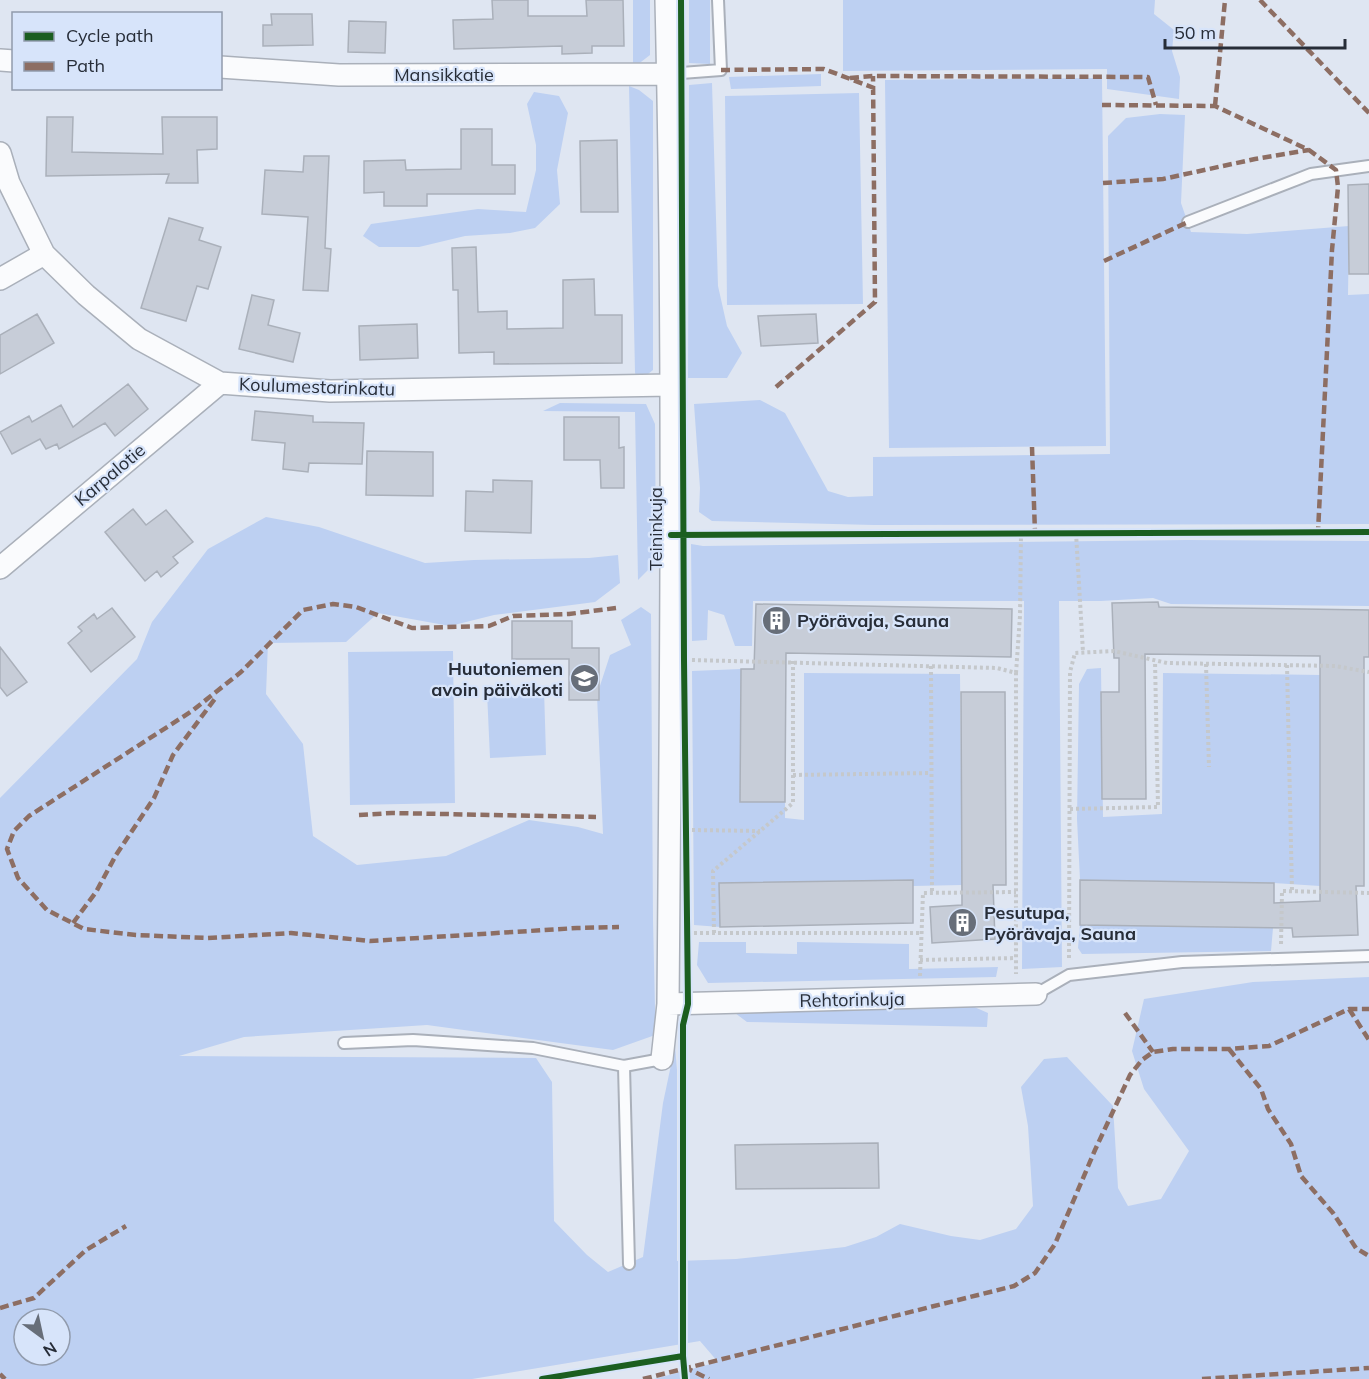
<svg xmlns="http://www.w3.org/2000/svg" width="1369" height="1379" viewBox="0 0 1369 1379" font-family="Mulish,sans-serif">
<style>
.green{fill:#bdd0f2;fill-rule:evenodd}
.building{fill:#c7cdd8;stroke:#aab0ba;stroke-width:1.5}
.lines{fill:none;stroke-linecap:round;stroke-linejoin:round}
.lane-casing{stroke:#aab0ba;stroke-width:14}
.street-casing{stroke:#aab0ba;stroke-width:24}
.path{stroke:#c5c8cb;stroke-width:4;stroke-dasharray:3 3;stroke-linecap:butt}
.lane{stroke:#fafbfd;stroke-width:10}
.street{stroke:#fafbfd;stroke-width:21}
.quiet{stroke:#8d6e63;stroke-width:4.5;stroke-dasharray:9 4.5;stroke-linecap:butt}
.cycleway-casing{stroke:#d7e4fa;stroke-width:10}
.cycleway{stroke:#1b5e20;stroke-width:6}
.labels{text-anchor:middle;stroke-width:4.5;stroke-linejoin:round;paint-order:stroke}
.street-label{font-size:18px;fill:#272d38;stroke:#d7e4fa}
.poi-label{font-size:18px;font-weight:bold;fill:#272d38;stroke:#d7e4fa;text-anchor:start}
</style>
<rect width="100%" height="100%" fill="#dfe6f2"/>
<path class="green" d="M633,0h17v55l-13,10 -4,1z
M689,0h21v64l-21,-1z
M843,0h312l-1,14 20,16 -2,21 8,26 -1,22 -72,-10v-20l-264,2z
M821,74v12l-90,3 -2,-12z
M1102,78l4,368 -217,2 -4,-368z
M712,83l6,203 9,40 15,27 -15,25h-39l1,-293z
M629,86l10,4 14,11v269l-10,8h-7l-1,-6z
M534,92l25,4 9,17 -11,57 3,34 -25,24 -25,5 -45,3 -46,11h-40l-16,-11 8,-12 107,-15 48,3 10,-42v-25l-9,-41z
M859,93l4,211 -136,1 -2,-209z
M1160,114l25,1 -4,88 10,29 56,2 102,-8 -1,69 21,-1v230l-495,1 -162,-4 -13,-9 1,-24 -6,-84 66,-4 25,13 43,78 20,6 25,-1v-39l237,-3 -2,-318 18,-18z
M560,403l86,1 9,20 1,138 -18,18 -3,-168 -92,-1z
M266,517l53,10 106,36 49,-3 115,-2 29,-3 2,28 -25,19 -101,13 -44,11 -72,-13 -32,29 -78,1 -2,51 37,50 10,92 44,29 89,-9 83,-36 49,7 25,7 -6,-139 13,-40 21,-10 -10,-25 20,-13 10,7 2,306 2,89 3,25 -45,16 -186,-25 -183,12 -65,19 357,2 16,24 2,139 33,34 21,17 35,-15 20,-154 12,-57 2,24v191l59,-2 109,-12 31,-10 24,-13 51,12 29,4 36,-11 17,-23 -5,-80 -7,-39 23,-28 23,-2 46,49 5,82 10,18 33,-7 28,-48 -45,-62 -12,-38 12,-52 109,-17 116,-5v402h-715l64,-17 -18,-21 -228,38h-472v-581l137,-139 15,-37 56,-73zM24,1319h36v36h-36z
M1187,540l182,1v65l-198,-2 -18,-6 -52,3h-42l3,366 -40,2 2,-368h-271l-1,45h-17l-11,-31 -16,-5 -1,30 -15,1 -1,-97 12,2z
M453,651l2,152 -105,2 -2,-153z
M1101,668l2,149 59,-3 1,-141 158,2 -1,211 -46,-3 -194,-3 -3,-61 2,-135 8,-15z
M741,669l-1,133h45v16l19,2v-147l156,1 2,211 -49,1 -1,-6 -193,3 1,44 -26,-2 -2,-254z
M544,689l2,66 -56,3 -3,-66z
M1080,925l193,3 -2,23 -189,3 -4,-6z
M699,942h47v11l51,1v-12l112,2v25l89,-2 -2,10 -288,6 -11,-18z
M734,1006h238l16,7 -1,14 -240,-5 -12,-9z"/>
<path class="building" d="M492,0h36v16h59l-1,-16h37l1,46h-32v7l-30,1v-8l-108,3 -1,-29 40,-1z
M271,14h41l1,31 -50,1v-21h9z
M349,21l37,1 -1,31 -37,-1z
M47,117h26l-1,35 91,2 -1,-37h55v32l-20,1 1,33h-32l3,-9 -123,2z
M461,129h31v36h23v29h-88v12h-43v-14l-20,1v-32l41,-1 1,10 55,-1z
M617,140l1,72h-37l-1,-71z
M304,156h25l-4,92 6,1 -3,42 -25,-1 5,-73 -46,-3 3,-44 38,2z
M1369,184v90h-20l-1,-89z
M169,218l34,10 -4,12 22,7 -13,42 -11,-3 -11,35 -45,-13z
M476,247l2,65 29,-1v18l56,-1v-48l31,-1 1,36h27v48l-128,1v-12l-35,1 -1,-63h-5l-1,-42z
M252,295l22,5 -6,25 32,8 -7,29 -54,-13z
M37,314l17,29 -54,31v-39z
M816,314l2,29 -57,3 -3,-30z
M417,324l1,34 -58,2 -1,-34z
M128,384l20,25 -33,27 -10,-13 -46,26 -2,-5 -11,5 -6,-10 -28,15 -12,-22 29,-16 3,6 29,-17 12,22z
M255,411l58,5v6l51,1 -2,41 -53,-1 -1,9 -25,-3 2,-26 -33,-3z
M564,417h55v31l5,-1v41h-23l-1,-28h-36z
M367,451l66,1v44l-67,-1z
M493,480l39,1 -1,52 -66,-2 1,-40 27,1z
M133,509l13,16 20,-15 27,32 -20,15 5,6 -17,14 -4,-6 -12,10 -40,-49z
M1158,602l1,5 210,3v47h-5v229h-8l2,49 -65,2 -1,-9 -212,-3v-45l194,3v20l46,-2v-245l-175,-2 1,145h-44l-1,-107h18v-34h-5l-2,-55z
M756,604l256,5 -1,48 -225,-4 -1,149h-45l1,-133h13z
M112,608l23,29 -44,35 -23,-29 14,-12 -4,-4 16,-13 3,5z
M512,621h60v27h27v52h-30v-41h-57z
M0,647l27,35 -20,14 -7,-9z
M961,692h44l1,193h-13l2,54 -63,4 -2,-36 32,-2z
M913,880v43l-193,4 -1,-44z
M878,1143l1,45 -143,1 -1,-44z"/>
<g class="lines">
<defs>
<path id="lane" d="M668,74l53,-4 -3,-70
M1188,222l123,-48 58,-8
M1036,994l33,-19 113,-13 187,-6
M344,1043l69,-3 120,8 91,18 38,-7
M624,1066l5,198"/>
<path id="street" d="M0,60l14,1
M220,67l119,8 329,-1
M0,153l9,30 35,71 42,41 53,44 81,44 110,8 341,-6
M0,279l44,-25
M0,568l220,-185
M668,1004l368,-10
M662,1059l6,-55c3,-335 6,-669 -2,-1004"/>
</defs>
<use href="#lane" class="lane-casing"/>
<use href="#street" class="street-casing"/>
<path class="path" d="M1076,533l7,119
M692,660l305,8 19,5v301
M1206,664l3,103
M1287,665l5,226
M931,666l1,227
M1016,673l4,-57 1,-82
M793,775l138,-2
M1070,809l88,-2 -3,-146
M692,830l68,1
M688,933h234
M714,933l-1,-62 80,-68v-142
M1281,944l1,-53 87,2
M1069,958l1,-286 5,-19 39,-2 53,12 168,3 34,6
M920,960l96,-2
M920,976l3,-83 93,-1"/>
<use href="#lane" class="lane"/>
<use href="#street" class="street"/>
<path class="quiet" d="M1260,0l109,113
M721,70l103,-1 50,19
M850,78l23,-2 275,1 8,28
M1102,105l113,1 94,44 27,20 2,17 -6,63 -14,282
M1215,106l10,-106
M1103,183l60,-4 92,-20 54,-9
M1104,261l84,-39
M776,387l99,-85 -2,-226
M1032,447l3,86
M616,608l-47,6 -56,2 -24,10 -77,2 -56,-21 -23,-3 -30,6 -62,62 -49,39 -163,105 -15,15 -7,18 11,29 29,32 37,19 52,6 72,3 83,-5 79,8 207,-13 42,-1
M359,815l33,-2 204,4
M73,923l23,-31 20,-37 38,-57 19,-43 44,-59
M1349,1009l20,31
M1125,1013l28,39
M1229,1049l32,40 7,20 23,35 10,32 32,37 23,35 13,8
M0,1308l34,-10 52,-48 40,-24
M684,1367l25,12
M0,1374l5,5
M643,1379l371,-93 21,-13 20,-29 40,-94 35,-75 12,-15 11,-8 20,-3h56l40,-3 80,-37h20
M1202,1379l167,-11"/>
<defs>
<path id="cycleway" d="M681,0l3,660 4,344 -5,21v331l2,23
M671,535l698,-3
M542,1379l141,-23"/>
</defs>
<use href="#cycleway" class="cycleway-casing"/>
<use href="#cycleway" class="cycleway"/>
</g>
<defs>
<symbol id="building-disc" viewBox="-11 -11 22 22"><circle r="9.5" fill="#676e79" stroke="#d7e4fa"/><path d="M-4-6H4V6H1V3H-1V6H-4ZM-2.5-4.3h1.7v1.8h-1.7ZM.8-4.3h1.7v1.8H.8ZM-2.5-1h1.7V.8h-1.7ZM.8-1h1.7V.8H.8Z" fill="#fff"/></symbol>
<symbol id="school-disc" viewBox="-11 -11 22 22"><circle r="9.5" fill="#676e79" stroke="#d7e4fa"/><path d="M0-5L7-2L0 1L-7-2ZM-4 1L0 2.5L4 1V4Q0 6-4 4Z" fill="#fff"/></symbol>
</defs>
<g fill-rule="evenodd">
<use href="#building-disc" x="760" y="604" width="33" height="33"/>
<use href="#school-disc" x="568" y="662" width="33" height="33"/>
<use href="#building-disc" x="946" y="906" width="33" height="33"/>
</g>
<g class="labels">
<g class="street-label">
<text x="444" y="81">Mansikkatie</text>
<text transform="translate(317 387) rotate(2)" y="6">Koulumestarinkatu</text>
<text transform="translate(110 475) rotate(-40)" y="6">Karpalotie</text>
<text transform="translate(656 529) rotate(-90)" y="6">Teininkuja</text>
<text transform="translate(852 1000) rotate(-1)" y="6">Rehtorinkuja</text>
</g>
<g class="poi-label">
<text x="797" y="627">Pyörävaja, Sauna</text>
<text x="563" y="675" text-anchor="end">Huutoniemen<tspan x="563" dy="21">avoin päiväkoti</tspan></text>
<text x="984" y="919">Pesutupa,<tspan x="984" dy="21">Pyörävaja, Sauna</tspan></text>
</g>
</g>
<rect x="12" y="12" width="210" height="78" fill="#d7e4fa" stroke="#919bac" stroke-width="1.5"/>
<rect x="24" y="32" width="30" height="9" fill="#1b5e20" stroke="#919bac" stroke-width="1.5"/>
<text x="66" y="42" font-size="18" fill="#272d38">Cycle path</text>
<rect x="24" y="62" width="30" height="9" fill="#8d6e63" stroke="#919bac" stroke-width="1.5"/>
<text x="66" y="72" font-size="18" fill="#272d38">Path</text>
<g transform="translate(42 1337) rotate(147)"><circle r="28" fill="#d7e4fa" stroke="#919bac" stroke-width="1.5"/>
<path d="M0-4.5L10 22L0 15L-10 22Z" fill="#676e79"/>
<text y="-9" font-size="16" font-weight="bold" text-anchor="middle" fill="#272d38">N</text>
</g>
<path d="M1165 39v9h180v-9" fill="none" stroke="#272d38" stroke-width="3"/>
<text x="1174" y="39" font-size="18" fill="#272d38" stroke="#d7e4fa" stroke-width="4.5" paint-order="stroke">50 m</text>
</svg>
